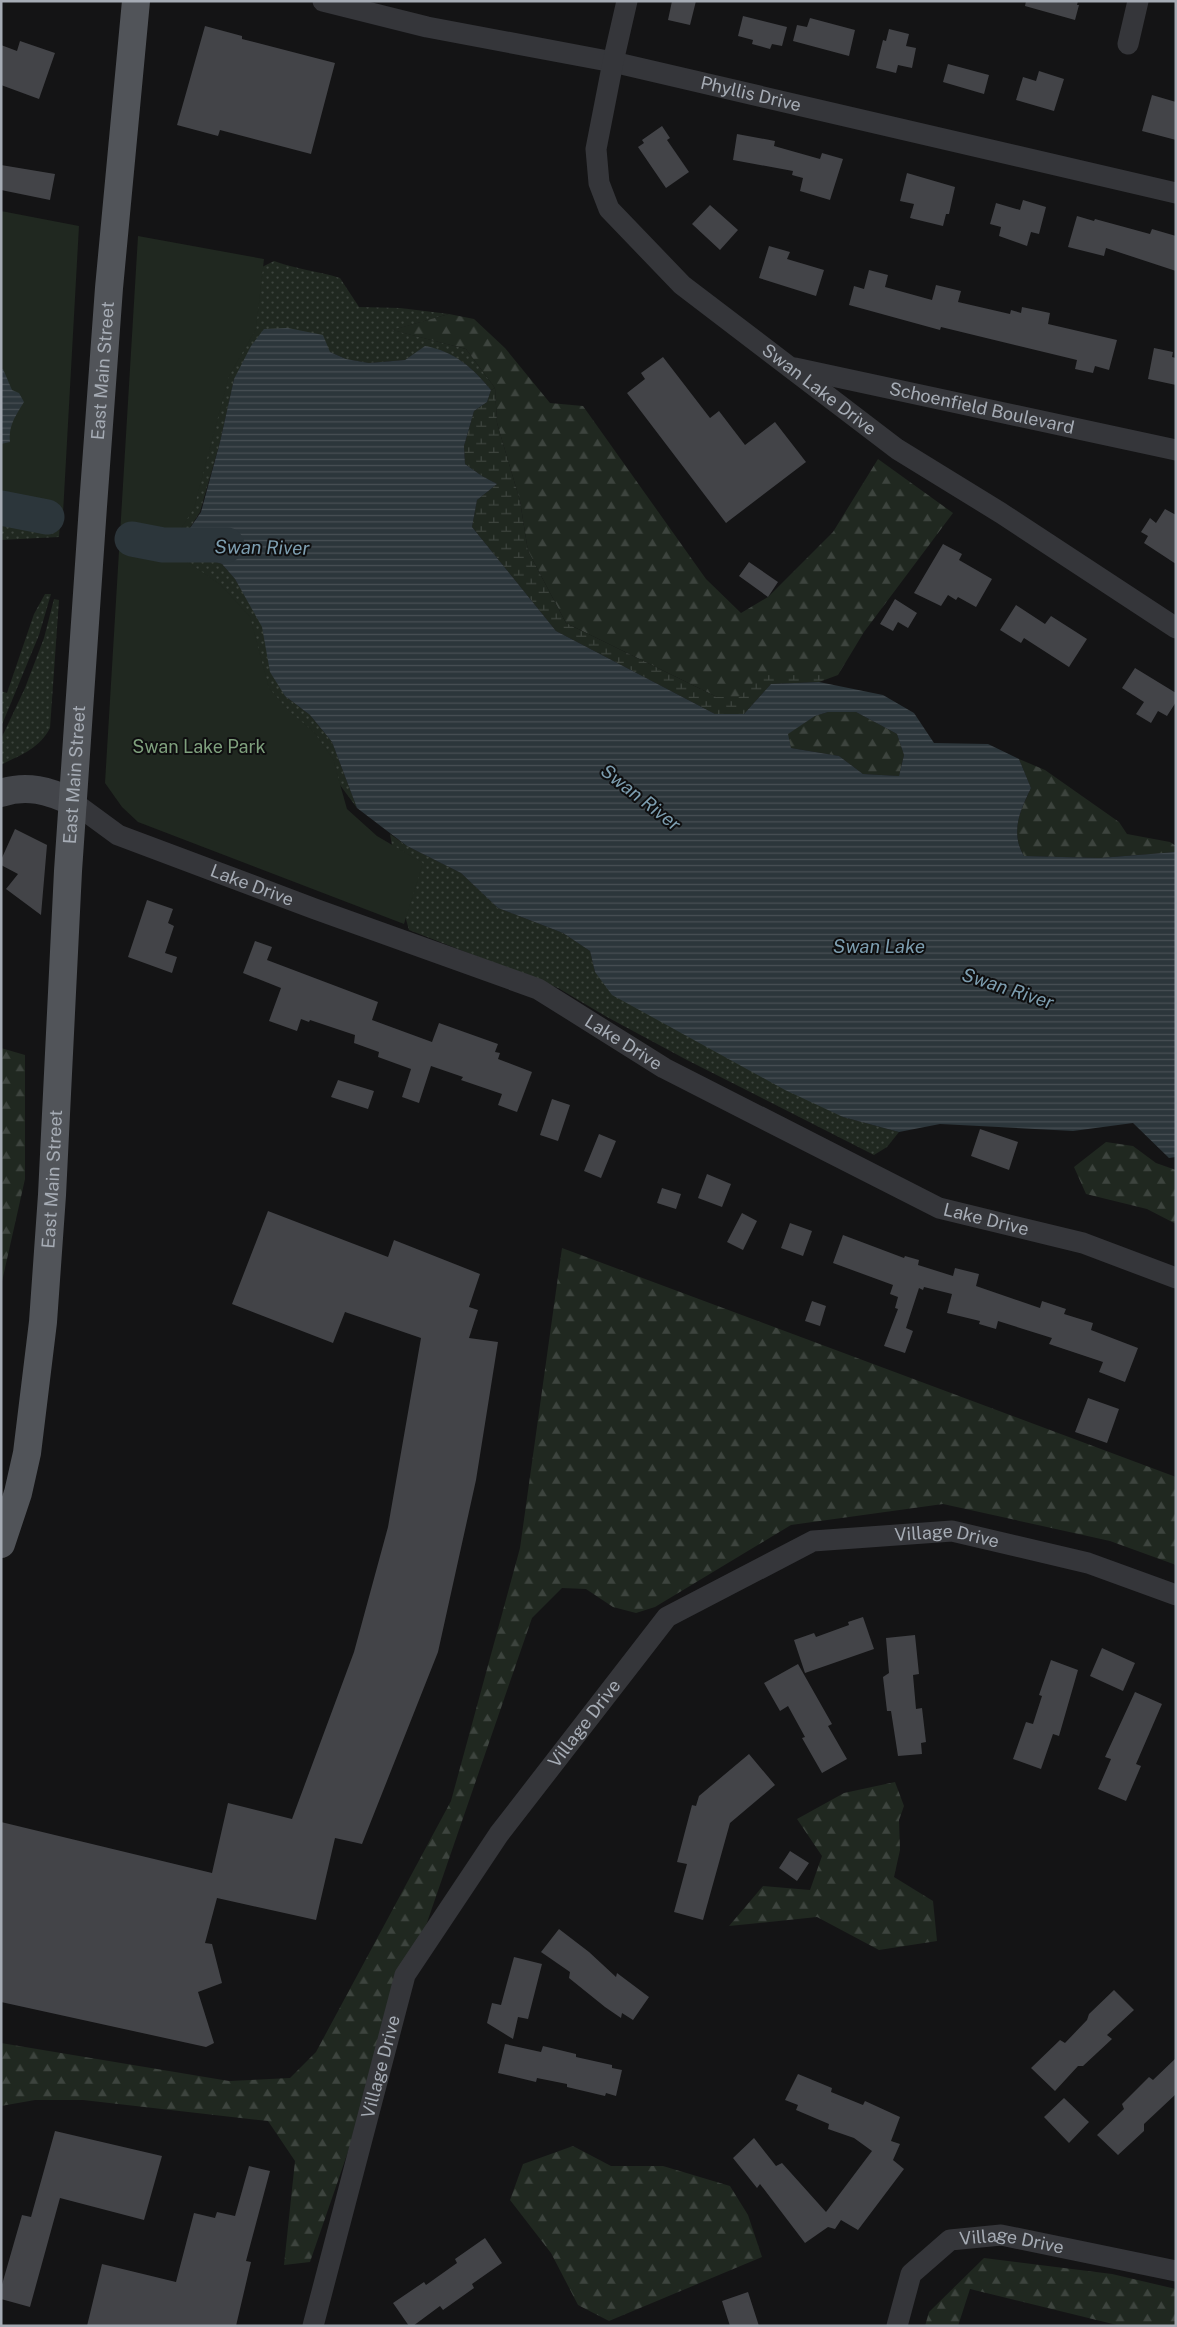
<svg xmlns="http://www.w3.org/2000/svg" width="1177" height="2327" viewBox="0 0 1177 2327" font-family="'Public Sans',sans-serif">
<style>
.grass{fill:url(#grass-dots)}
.forest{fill:url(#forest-firs)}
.wetland{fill:url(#wetland-marsh)}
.park{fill:#202820}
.water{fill:url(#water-rules);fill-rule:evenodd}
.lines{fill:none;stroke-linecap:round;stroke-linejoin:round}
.river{stroke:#2c363b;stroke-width:35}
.building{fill:#434448}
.street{stroke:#35363a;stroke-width:21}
.secondary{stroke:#43454a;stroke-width:28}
.primary{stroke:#515459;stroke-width:28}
.labels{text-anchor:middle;stroke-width:4;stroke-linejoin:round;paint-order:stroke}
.street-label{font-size:18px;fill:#a6acb5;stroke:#0f0f10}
.park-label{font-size:18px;fill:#7fa07d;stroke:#0f0f10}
.water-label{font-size:19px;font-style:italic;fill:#7d9eb0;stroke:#0f0f10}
</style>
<defs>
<pattern id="grass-dots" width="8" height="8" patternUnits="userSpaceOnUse" patternTransform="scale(1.25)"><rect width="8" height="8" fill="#202820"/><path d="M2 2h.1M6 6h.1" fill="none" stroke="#3d443e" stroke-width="1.8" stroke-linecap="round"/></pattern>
<pattern id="forest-firs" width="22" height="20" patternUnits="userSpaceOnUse" patternTransform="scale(1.25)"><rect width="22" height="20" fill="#202820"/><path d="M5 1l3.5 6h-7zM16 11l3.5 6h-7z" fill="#3d443e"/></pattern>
<pattern id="wetland-marsh" width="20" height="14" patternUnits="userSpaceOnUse" patternTransform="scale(1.25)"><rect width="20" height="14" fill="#202820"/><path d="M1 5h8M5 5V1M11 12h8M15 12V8" fill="none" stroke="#3d443e"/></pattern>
<pattern id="water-rules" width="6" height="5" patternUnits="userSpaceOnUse" patternTransform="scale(1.25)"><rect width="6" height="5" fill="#2c363b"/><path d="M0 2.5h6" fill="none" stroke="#485055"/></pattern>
</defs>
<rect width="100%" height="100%" fill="#141415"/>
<path class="grass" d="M274,261c21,8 44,10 66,17l19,29 41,1 49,6 -56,16 73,19 29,39 -4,2c-18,-22 -37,-39 -66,-43l-20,13 -36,3 -23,-4 -16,-7 -96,27 -14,63 -20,70 -18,28 -10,-13 84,-257z
M1,485l60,24 -2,28 -58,3z
M187,553l35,11 13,15 29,48 21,69 25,19 22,27 25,66 -185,-250z
M45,594h6l-12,41 -38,92v-36l6,2 27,-79z
M54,599l5,1 -9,128c-11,21 -28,26 -49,37v-26l24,-51 19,-50z
M390,834l17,12 54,27 37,35 65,25 27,18 5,21 248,145 56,15 -12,15 -13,8 -187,-95 -80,-43 -49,-29 -149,-58 -7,-25z"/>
<path class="forest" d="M449,314l25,5 31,29 45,55 33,3 123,173 35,34 27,-16 65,-65 45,-73 75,54 -89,119 -26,43h-76l-23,23 -22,-1 -151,-74 -38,-72 -8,-50 -23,-78 -2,-35 -29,-39 -74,-19z
M828,712h28l41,22 7,21 -5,21 -36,-2 -24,-18 -48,-8 -4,-14 28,-18z
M1019,759l26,11 74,52 8,12 43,8 6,4v6l-76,6 -76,-2c-14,-25 -4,-44 7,-68z
M1,1048l24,7v124l-24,107z
M1106,1142l27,4 23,17 20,7v54l-29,-15 -61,-15 -12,-27z
M562,1248l614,229v88l-66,-24 -167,-37 -152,21 -136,82 -19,6 -23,-6 -27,-18 -24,-1 -30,30 -222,644 -26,3 11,-104 -27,-40 -185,-21h-48l-34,6v-63l228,38 61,-3 26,-26 135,-251 69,-253z
M895,1782l9,24 -5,14 1,30 -6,27 39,24 4,40 -58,9 -62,-33 -88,9 34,-40 47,4 12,-34 -25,-37 47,-26z
M573,2146l38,20h52l67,20 18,29 14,42 -153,64 -31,-16 -27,-52 -41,-53 13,-36z
M984,2258l128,16 64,15v37h-55l-151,-37 -12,37h-33l4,-14z"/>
<path class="wetland" d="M495,388l2,35 23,78 8,50 38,72 151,74h22l22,-22h77l-19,7 -48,2 -27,30h-29l-159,-83 -84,-104 5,-27 20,-16 -15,-8 -17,-12 -1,-18 10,-35 13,-9 4,-12z"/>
<path class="park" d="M1,211l78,15 -16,288 -62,-9z
M138,236l126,23 -8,70 -27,47 -35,132 -18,29 6,21 39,27 29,32 19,71 20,23 25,21 19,27 14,50 30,27 46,27 -19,61 -266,-102 -16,-15 -17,-24z"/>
<path class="water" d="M288,328l35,7 7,17 16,7 23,4 36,-3 20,-14c29,5 48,22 66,44l-4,12 -13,9 -10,35 1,18 17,12 15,8 -20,16 -5,27 84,104 159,83h29l27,-30 48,-2 64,13 31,18 20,30 54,1 31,15 12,29c-11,23 -21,44 -7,68l76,2 76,-6v305l-7,1 -36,-35 -60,8 -133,-7 -41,8 -56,-15 -58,-27 -173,-95 -17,-23 -5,-21 -27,-18 -65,-25 -37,-35 -54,-27 -50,-38 -25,-66 -22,-27 -25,-19 -15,-24 -8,-45 -27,-48 -13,-15 -35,-11 -8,-9 22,-32 19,-70 14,-63 17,-33 13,-17zM828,712h28l41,22 7,21 -5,21 -36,-2 -24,-18 -48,-8 -3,-14 27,-18z
M1,369h2l9,21 7,3 5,9c-8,13 -16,24 -14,40l-9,2z"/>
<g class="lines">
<path class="river" d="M1,508l46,9
M132,539l31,6h64"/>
</g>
<path class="building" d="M672,1h24l-6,24 -22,-5z
M1026,1h52l-1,4h2l-4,15 -50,-14z
M743,16l44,11 -5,19 -10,-2 -2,5 -18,-5 1,-4 -15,-4z
M810,18l45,12 -6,26 -56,-15 4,-16 10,2z
M205,26l37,10v3l93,24 -24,91 -91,-24 -2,6 -41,-11z
M889,29l20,5 -3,12 10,2 -4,20 -14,-3 -2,8 -20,-5 7,-28 3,1z
M20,41l35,12 -16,46 -38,-14v-40l16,6z
M948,64l41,11 -5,19 -41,-12z
M1039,71l25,8 -10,32 -38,-11 7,-23 13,4z
M1152,95l24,7v38l-34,-9z
M662,126l8,12 -3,2 22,32 -23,16 -28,-41 6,-4 -2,-3z
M737,134l38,7 -1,5 46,13 2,-6 21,6 -13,41 -30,-9 3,-13 -11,-3 1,-4 -60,-11z
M1,165l54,9 -5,26 -49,-10z
M907,173l48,14 -6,27h-3l-3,12 -33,-8 4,-14 -14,-3z
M1023,200l23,7 -7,27 -8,-2 -4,14 -28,-10 2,-9 -11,-3 6,-21 24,7z
M710,205l28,25 -18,20 -28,-26z
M1077,216l17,5 1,-2 55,15 2,-5 24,7v35l-70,-23 -2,8 -36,-9z
M769,246l21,6 -3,7 37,11 -8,26 -57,-18z
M869,270l19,5 -3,12 47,13 4,-15 25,6 -3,11 52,12 1,-4 10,3 1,-6 28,6 -2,11 69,16 -8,30 -14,-4 -2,7 -18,-4 2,-9 -136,-33 -1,3 -91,-25 5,-19 10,3z
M1154,348l19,4 -1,5 4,1v27l-28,-6z
M663,357l47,61 9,-7 26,34 30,-23 31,40 -80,61 -99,-130 18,-14 -4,-6z
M1165,509l11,6v49l-32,-21 4,-7 -7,-4 9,-14 6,5z
M943,544l19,10 -3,6 33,19 -16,28 -18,-10 -2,3 -8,-5 -7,11 -27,-13z
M749,562l29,20 -10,15 -29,-21z
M895,599l22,14 -9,15 -10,-6 -5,9 -13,-7z
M1016,605l29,19 6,-8 36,23 -18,28 -45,-29 -3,5 -21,-13z
M1135,668l41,25v9l-9,14 -9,-5 -7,12 -15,-9 8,-12 -22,-14z
M15,829l32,16 -6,70 -35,-26 12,-15 -17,-9v-5z
M147,900l26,9 -5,14 6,3 -9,27 12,4 -5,16 -44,-16z
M255,941l17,6 -5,13 111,42 -6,18 60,22 7,-19 59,21 -3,8 5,1 -2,6 34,13 -15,40 -19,-7 4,-11 -41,-14 2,-3 -32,-11 -12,37 -17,-6 9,-28 -33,-12 1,-5 -25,-9 1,-8 -45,-15 -1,2 -8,-3 -4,12 -28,-10 12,-33 -38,-15z
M338,1080l36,11 -6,18 -37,-12z
M552,1099l18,6 -12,36 -18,-6z
M980,1129l38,13 -9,28 -38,-14z
M599,1134l17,7 -15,37 -17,-7z
M707,1174l24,10 -9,23 -24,-9z
M662,1188l19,6 -5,15 -19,-6z
M268,1211l120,46 6,-17 86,34 -11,33 9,3 -9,28 29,4 -22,138 -38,172 -76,192 -27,-6 -19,82 -99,-22 -12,45 7,1 10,39 -24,9 16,51 -8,4 -205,-45v-180l211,51 16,-70 64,16 62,-167 34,-125 33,-189 -76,-26 -12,31 -101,-39z
M742,1213l15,8 -14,29 -16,-8z
M790,1223l22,8 -9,25 -22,-8z
M843,1235l61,23 1,-2 14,4 -1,5 35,11 2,-8 24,6 -3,12 64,22 2,-7 24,8 -2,5 29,9 -2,7 47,18 -13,34 -26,-10 4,-10 -54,-18 3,-6 -54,-17 -2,8 -17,-5 1,-3 -33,-8 5,-19 -28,-7 -1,3 -4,-2 -13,40 7,3 -8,22 -21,-7 14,-37 -3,-1 3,-11 -8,-3 3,-9 -60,-22z
M812,1301l14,5 -6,20 -15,-5z
M1088,1398l31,11 -12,34 -32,-11z
M863,1617l11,32 -69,24 -11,-33 20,-7 2,4 33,-12 -1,-3z
M915,1635l4,39 -6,1 3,34 6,-1 4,34 -5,1 1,11 -24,2 -7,-45h-4l-4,-34 6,-4 -3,-35z
M1102,1648l33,15 -12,28 -33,-15z
M1051,1660l27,10 -19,66 -6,-2 -12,35 -28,-10 13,-37 7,2 9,-28 -3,-1z
M798,1664l34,60 -4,2 19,33 -25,14 -20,-35 3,-1 -17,-31 -8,5 -16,-28z
M1135,1692l27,12 -26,60 5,2 -15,35 -28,-12 13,-30 -6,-2z
M749,1754l26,31 -45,38 -27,97 -29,-8 13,-48 -10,-2 15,-57 4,1 3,-10z
M790,1851l19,12 -12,18 -18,-13z
M559,1929l30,23 27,25 1,-4 32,24 -16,23 -11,-7 -1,5 -16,-11 -36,-29 1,-6 -29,-20z
M514,1957l28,7 -14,55 -10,-2 -5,22 -26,-16 5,-20 9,2z
M1114,1990l20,20 -27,25 5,4 -29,27h-5l-23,25 -24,-23 29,-28 5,3 22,-23 2,-6z
M505,2044l36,8 2,-6 33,8v3l36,8v3l10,2 -6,26 -10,-3 -1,3 -38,-9v-3l-30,-6 -1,4 -38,-9z
M1176,2058v36l-32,30v7l-26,24 -21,-20 27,-26 -2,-5 27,-27 4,3z
M798,2074l34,14 -1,4 32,13 2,-4 35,16 -9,24 9,3 -7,16 11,9 -46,61 -17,-10 -6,9 -7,-2 -23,16 -45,-59 -3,4 -24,-30 21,-20 22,28 6,-3 44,49 46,-61 -18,-13 -26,-9 1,-5 -33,-14 2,-5 -13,-5z
M1064,2098l25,24 -20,21 -25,-26z
M55,2131l107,25 -18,64 -84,-22 -30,109 -29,-8v-11l21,-73 9,2z
M249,2166l21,5 -24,90 5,1 -15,64h-149l15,-62 74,18 18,-69 21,5 2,-6 18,4z
M485,2238l17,25 -30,21 2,4 -31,22 -3,-4 -27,20h-4l-16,-23 31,-21 2,3 31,-22 -2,-4z
M748,2292l11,34h-29l-8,-25z"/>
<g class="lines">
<g class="street">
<path id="s1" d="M323,1l104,26 186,35 563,131"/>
<path id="s2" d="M627,1l-14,61 -17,87 3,34 10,26 73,76 215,164 104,64 175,115"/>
<path d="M1128,44l10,-43"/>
<path id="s3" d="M795,368l381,82"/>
<path id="s4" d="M73,802l45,33 197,74 223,80 126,79 275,140 144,35 93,35"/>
<path id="s5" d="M313,2326l92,-351 94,-141 168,-217 146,-76 139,-10 136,32 88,32"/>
<path id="s6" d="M897,2326l14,-52 39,-34 51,-5 175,36"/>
</g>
<path class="secondary" d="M1,793c26,-9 48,-2 72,9"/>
<path class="primary" id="s7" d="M1,1544l17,-51 9,-40 16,-131 9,-127 16,-324 25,-365 16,-218 27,-287"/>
</g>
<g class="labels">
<g class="street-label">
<text dy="6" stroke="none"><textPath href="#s1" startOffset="438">Phyllis Drive</textPath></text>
<text dy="6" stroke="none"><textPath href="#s7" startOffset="1180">East Main Street</textPath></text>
<text dy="6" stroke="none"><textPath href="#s2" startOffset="491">Swan Lake Drive</textPath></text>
<text dy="6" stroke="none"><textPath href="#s3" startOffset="191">Schoenfield Boulevard</textPath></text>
<text dy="6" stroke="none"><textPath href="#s7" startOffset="775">East Main Street</textPath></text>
<text dy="6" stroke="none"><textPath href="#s4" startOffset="199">Lake Drive</textPath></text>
<text dy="6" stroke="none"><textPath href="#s4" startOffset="604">Lake Drive</textPath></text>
<text dy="6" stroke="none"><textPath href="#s7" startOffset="370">East Main Street</textPath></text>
<text dy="6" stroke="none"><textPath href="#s4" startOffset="1009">Lake Drive</textPath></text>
<text dy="6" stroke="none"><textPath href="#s5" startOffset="1106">Village Drive</textPath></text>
<text dy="6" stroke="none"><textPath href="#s5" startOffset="672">Village Drive</textPath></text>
<text dy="6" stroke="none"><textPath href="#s5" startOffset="268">Village Drive</textPath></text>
<text dy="6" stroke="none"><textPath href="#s6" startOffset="168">Village Drive</textPath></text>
</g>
<g class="park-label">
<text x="199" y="753">Swan Lake Park</text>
</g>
<g class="water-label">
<text transform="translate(262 547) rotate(1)" y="7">Swan River</text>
<text transform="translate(641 797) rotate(38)" y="7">Swan River</text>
<text x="879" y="953">Swan Lake</text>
<text transform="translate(1008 988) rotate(18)" y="7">Swan River</text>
</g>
</g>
<rect width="1177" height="2327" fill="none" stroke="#a6acb5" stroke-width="5"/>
</svg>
